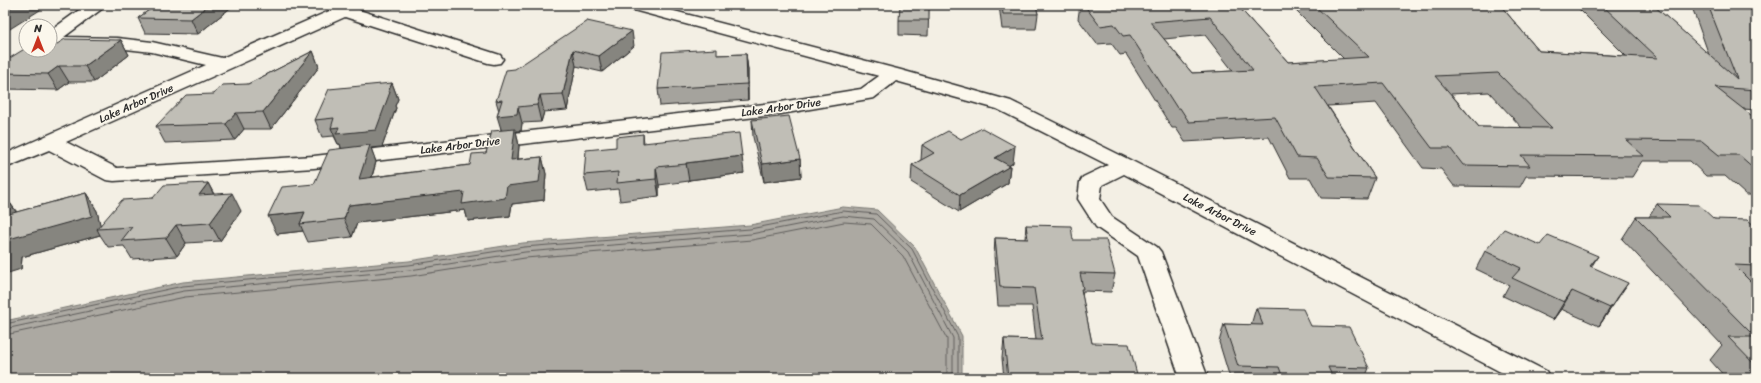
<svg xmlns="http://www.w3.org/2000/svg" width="1761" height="383" viewBox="0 0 1761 383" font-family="Sriracha,sans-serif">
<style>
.water{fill:#aca9a2;stroke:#787772}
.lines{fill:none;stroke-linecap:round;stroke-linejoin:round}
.shore{stroke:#5f5d5b;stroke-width:1}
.minor-casing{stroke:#2b2b2b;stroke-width:3}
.minor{fill:#fbf7ec;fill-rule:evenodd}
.wall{fill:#a5a39d;stroke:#2b2b2b;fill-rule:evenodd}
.shaded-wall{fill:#86857f;stroke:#2b2b2b}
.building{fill:#c0beb6;stroke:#2b2b2b;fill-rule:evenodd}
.labels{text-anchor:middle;stroke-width:3;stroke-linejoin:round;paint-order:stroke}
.street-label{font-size:11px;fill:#2b2b2b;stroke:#fbf7ec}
</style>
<rect width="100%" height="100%" fill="#f3efe4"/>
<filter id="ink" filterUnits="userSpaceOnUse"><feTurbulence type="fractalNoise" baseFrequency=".025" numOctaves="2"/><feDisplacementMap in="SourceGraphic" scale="8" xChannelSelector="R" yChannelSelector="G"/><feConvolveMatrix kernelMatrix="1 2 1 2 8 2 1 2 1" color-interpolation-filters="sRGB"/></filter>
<g filter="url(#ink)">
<path class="water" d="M843,207l34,3 38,37 47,89v42h-957v-57l178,-39 226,-21 114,-18 227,-18z"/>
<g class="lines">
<path class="shore" d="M5,324l178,-38 226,-21 115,-18 226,-18 93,-18 33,3 36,35 46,88v41
M5,329l179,-38 226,-21 115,-18 226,-18 92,-18 31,3 34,33 45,86v40
M5,335l180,-38 226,-21 114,-18 227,-18 92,-18 27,2 32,32 44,83v39"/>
<defs>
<path id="minor" d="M86,5h19l-2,3 -39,29 53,1 35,4 70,16 121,-53h22l-6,5 141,45 3,4 -3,4 -6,1 -6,-1 -143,-46 -279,125 51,26 197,-12 467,-54 80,-13 18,-13 -253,-68 -2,-3h27l250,65 110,31 121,60 414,210 4,7h-38l-388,-204 -22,11 -2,14 12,18 45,30 4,5 47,126h-28l-42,-122 -42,-29 -18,-28 2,-17 3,-5 25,-12 -111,-56 -101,-28 -22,17 -93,16 -467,54 -200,13 -8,-1 -57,-30 -44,18v-14l201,-89 -54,-13 -35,-4 -67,-1v-16z"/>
</defs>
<use href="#minor" class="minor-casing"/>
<use href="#minor" class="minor"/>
</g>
<path class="wall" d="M156,5h78l-36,29 -53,-1 -7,-15z
M929,5l-1,31 -29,-1v-15z
M999,5h37l2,9 -2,15h-34z
M1080,5h157l51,57 56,-3 -54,-54h210l39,46 87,5 -49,-49 1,-2h75l56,50 -17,-48 1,-2h63v105l-13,-1 13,10v76h-10l-21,-19h-19l-16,-15h-48l-10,16 -106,-1 -6,11 -66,-1 -13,-17 -18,-1 -47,-65 -48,3 47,72 -8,21 -46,-1 -11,-20h-20l-21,-41 -84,5 -9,-14h-4l-46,-74 -6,1 -9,-12 -14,1 -19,-25zM1205,35l28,36 -41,2 -28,-34zM1489,92l33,36 -43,-1 -28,-33z
M587,21l47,25 -32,26 -26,-6 -9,44 -23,2 -3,10 -19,1 -1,8h-5l3,15 -1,13 24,-2 4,17 -2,26 -32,4 -2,12 -42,5 -3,-11 -108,13 -5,14 -44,5 -5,-11 -26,3 64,-86 -1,-4h-2l-4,-8 -12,1 -7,-17 77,-37 6,16 -3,7 1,2 -14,39 -11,1 5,14 -4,15 98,-12 16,-12 15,-23 -2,-19 -3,-10z
M121,40l8,15 -35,27h-25l-11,8 -53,-1v-28l49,-15z
M313,51l6,16 -48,62h-27l-9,11 -70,3 -9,-17 58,-32 34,-10z
M746,54l2,16v30l-88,6 -2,-17 60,-34z
M752,120l48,39 1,18 -37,5 -11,-45z
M643,134l1,9 100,30 -55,7v1l-30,4v11l-39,5 -2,-12 -30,3 -4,-17 32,-28z
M961,139l52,24 -4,3h1l-2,17 -49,29 -48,-30 1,-17 9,-5 1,-15z
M208,183l6,11 27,17 -21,30 -34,2 -9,13 -45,3 -8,-13 -16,1 -8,-12 -78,22 -1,12 -11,-66 7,9 69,-19 11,18 3,14 53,-27z
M1657,204l57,15 42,8v151h-30l-16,-18 12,-15 -100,-106 14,-22h13z
M1026,225l47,15 42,34 -4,18 -28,-1 -1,4 10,48 46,35h-134l-2,-20 2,-19 32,1 -4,-34h-34l-4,-50 1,-18 30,1z
M1485,251l106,16 25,34 -17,25 -38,-17 -8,11 -50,-24 6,-11 -33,-16z
M1256,308l55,18 58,42 -4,10h-135l-11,-36 5,-18 27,1z"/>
<path class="shaded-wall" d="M15,5h33l-43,27v-21z
M209,5h25l-36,29 -7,-15z
M632,31l2,15 -32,26 -3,-16z
M121,40l8,15 -35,27 -9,-16z
M573,50l3,16 -9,44 -4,-16z
M313,51l6,16 -48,62 -8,-17z
M746,54l2,16v30l-1,-16z
M59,66l10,16 -11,8 -10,-16z
M392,83l6,16 -3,7 1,2 -14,39 -11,1 5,14 -10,34 -24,-45 -2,-7h-2l-7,-16 57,-36z
M540,95l4,17 -3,10 -4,-17z
M518,107l4,16 -1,8h-5l3,15 -3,32 -19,-62z
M236,113l8,16 -9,11 -9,-16z
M1015,146l-2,17 -20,12 2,-17z
M742,156l2,17 -55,7v1l-3,-18z
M542,157l4,17 -2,26 -32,4 -2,12 -42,5 -3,-11 -108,13 -5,14 -8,-18 5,-14 158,-19z
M800,159l1,18 -37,5 -2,-18z
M1010,166l-2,17 -49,29 1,-17z
M656,167l3,18v11l-3,-17z
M208,183l9,18 -18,-6z
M86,193l11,18 4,17 -4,1 3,6 -78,22 -1,12 -16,5v-22l4,-13z
M232,193l9,18 -21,30 -10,-18z
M10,203l12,18 -13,-7z
M305,212l-5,12 3,7 -26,3 -9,-18z
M176,225l10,18 -9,13 -11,-18z
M1598,256l-11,18 3,-8z
M1628,283l-12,18 -17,25 11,-18z
M1572,291l-11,18 -8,11 11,-18z"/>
<path class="building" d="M5,5h10l-10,6z
M156,5h53l-18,14 -53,-1z
M900,5h29v15h-30z
M1002,5h34l2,9h-35z
M1084,5h153l51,57 81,-5 -55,-52h186l39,46 119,7 -56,-53h51l84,74 -29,-74h48v85l-41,-3 41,32v51l-17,-15h-20l-17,-14 -76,-1 18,16 -123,-1 9,11 -67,-1 -13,-17h-18l-49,-65 -68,4 60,91 -46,-1 -12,-19 -20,-1 -22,-40 -86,5 -9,-14h-3l-47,-73 -7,1 -9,-12 -14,2zM1210,17l43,53 -61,3 -42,-51zM1498,73l54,55 -73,-1 -44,-51z
M587,21l45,10 -33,25 -26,-6 -10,44 -23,1 -3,10 -19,2 -1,7 -20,2 5,-16 -6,1 10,-31 9,-1z
M65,39l56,1 -36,26h-26l-11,8 -43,-1v-12l21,-13v2h24v-4h4z
M717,49v6l29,-1 1,30 -89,5 4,-37z
M313,51l-50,61 -27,1 -10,11 -70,2 30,-31 28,-1 8,-9 26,-1z
M392,83l-4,9h2l-14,38 -40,4 3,-7 -8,1 3,-10 -19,2 14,-31z
M789,116l11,43 -38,5 -10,-44z
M982,128l33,18 -20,12 15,8 -50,29 -48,-30 22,-12 -12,-8 26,-14 13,8z
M515,129l-4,31 31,-3 -3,25 -32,4 -2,12 -43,6 2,-12 -115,13 -5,14 -44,5 5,-12 -37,4 14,-29 32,-3 15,-34 41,-5 -11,34 111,-14 2,-11 14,-1 6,-22z
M739,133l3,23 -56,7v1l-30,3v12l-39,4 1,-11 -34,3 2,-25 30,-3v-10l27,-3v9z
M208,183l-9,12 33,-2 -22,30 -34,2 -10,13 -45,3 11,-14 -35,2 25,-29 31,-2 11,-13z
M86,193l6,23 -83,23 -1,12 -3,1v-47l5,-2 -1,11z
M1657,204l42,1 15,14 34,1 8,7v39l-22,-1 22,22v79l-28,-29h27l-119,-120h34z
M1026,225l45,1 2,14h33l9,34 -35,-1 3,16h-2l11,54 37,1 9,34h-130l-4,-39 38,1 -8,-52 -34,-1 -5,-49 33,1z
M1504,229l36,16 8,-10 50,21 -8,10 38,17 -18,25 -38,-17 -8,11 -52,-24 9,-10 -36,-17z
M1256,308l47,1 8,17 38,1 20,41 -41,-1 5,11h-50l-4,-11 -41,-1 -14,-42 39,1z"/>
</g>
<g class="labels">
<g class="street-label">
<text transform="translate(136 103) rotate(-24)" y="4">Lake Arbor Drive</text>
<text transform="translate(781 107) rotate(-8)" y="4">Lake Arbor Drive</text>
<text transform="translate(460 145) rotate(-7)" y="4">Lake Arbor Drive</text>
<text transform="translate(1220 214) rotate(27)" y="4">Lake Arbor Drive</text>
</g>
</g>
<rect width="1761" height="383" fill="none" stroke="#fbf7ec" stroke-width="20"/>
<rect x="10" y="10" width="1741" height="363" fill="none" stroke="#2b2b2b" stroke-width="1.5" filter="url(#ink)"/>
<g transform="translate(38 38)"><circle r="19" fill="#fbf7ec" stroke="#a8a59f"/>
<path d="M0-3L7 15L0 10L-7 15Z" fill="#c8321e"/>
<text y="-6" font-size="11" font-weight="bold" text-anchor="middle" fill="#2b2b2b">N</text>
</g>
</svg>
